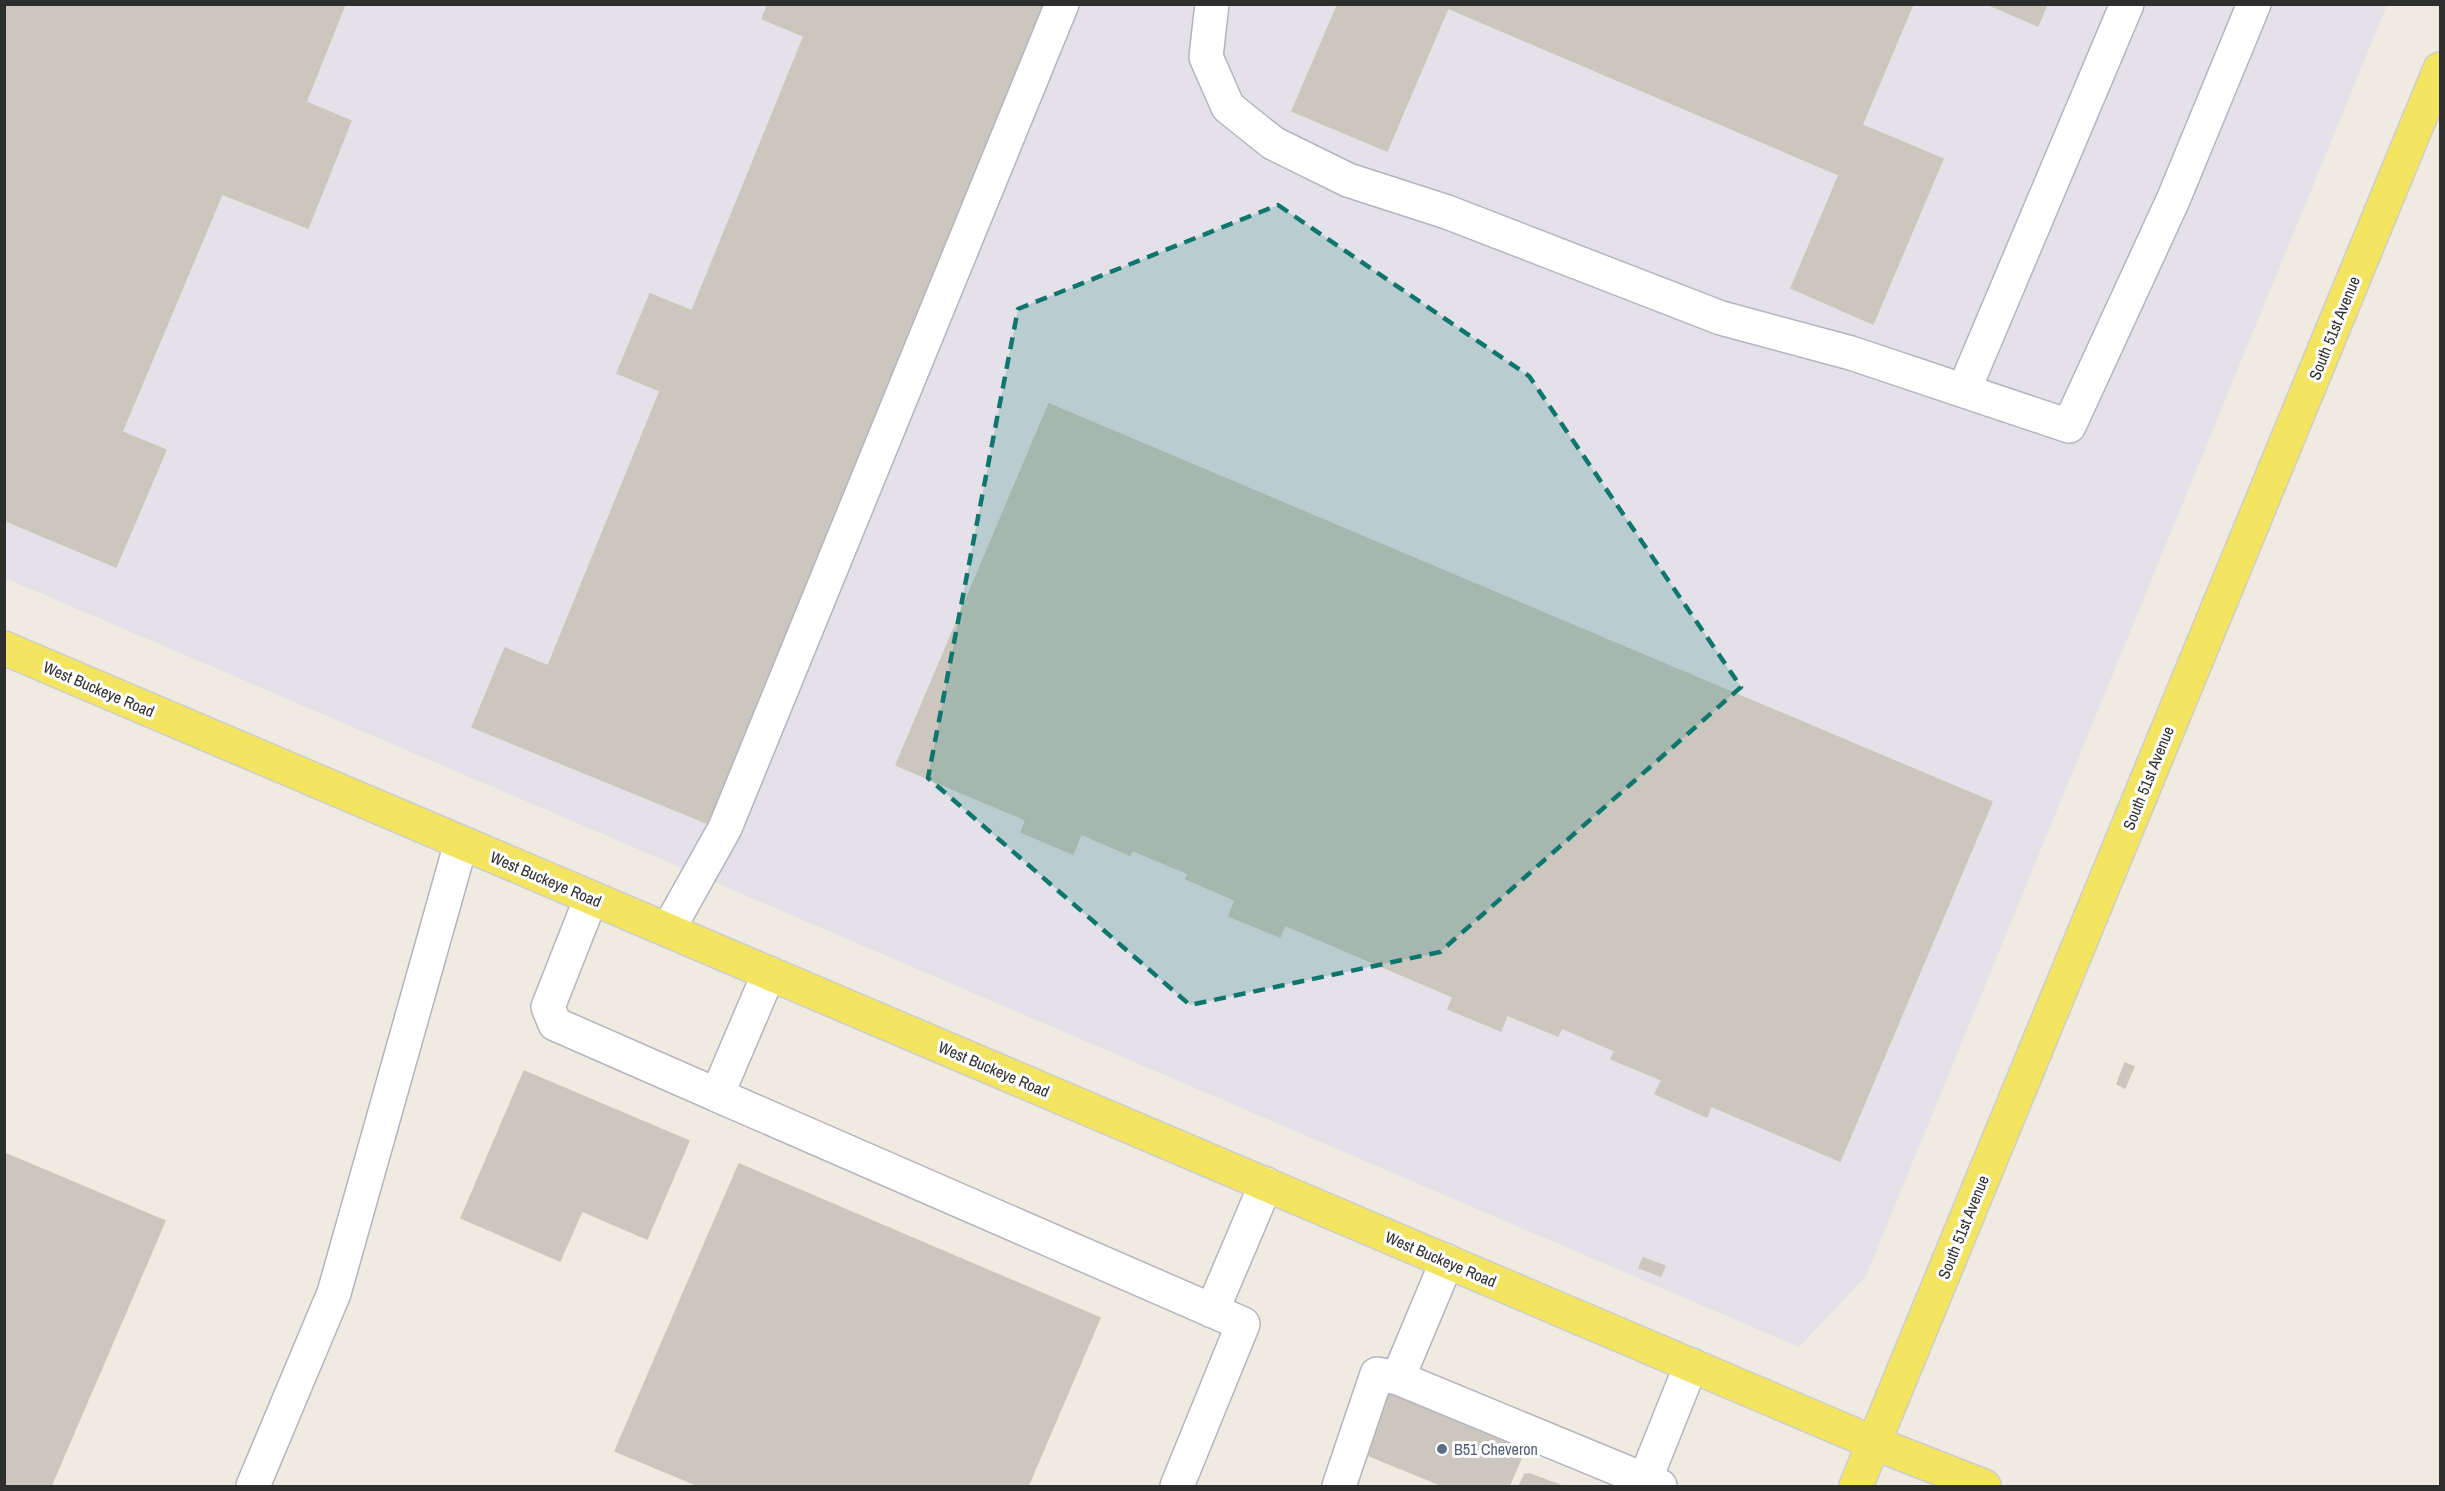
<svg xmlns="http://www.w3.org/2000/svg" width="2445" height="1491" viewBox="0 0 2445 1491" font-family="'Archivo Narrow',sans-serif">
<style>
.industrial{fill:#e4e1e8}
.building{fill:#cbc7bf;stroke:#cbc7b9;stroke-width:1.5}
.lines{fill:none;stroke-linecap:round;stroke-linejoin:round}
.minor-casing{stroke:#b4b4c1;stroke-width:36}
.major-casing{stroke:#cdcdcd;stroke-width:36}
.minor{stroke:#fff;stroke-width:33}
.major{stroke:#f4e561;stroke-width:33}
.marked{fill:#0f766e;fill-opacity:0.2;stroke:#0f766e;stroke-width:4.5;stroke-dasharray:12 8;stroke-linejoin:round}
.service-dot{fill:#5c6f8a;stroke:#fff;stroke-width:2}
.labels{text-anchor:middle;stroke-width:6;stroke-linejoin:round;paint-order:stroke}
.street-label{font-size:16px;fill:#2e2e2e;stroke:#fff}
.service-label{font-size:16px;fill:#4e5e75;stroke:#fff;text-anchor:start}
</style>
<rect width="100%" height="100%" fill="#efebe0"/>
<path class="industrial" d="M5,5h2382l-521,1271 -67,71 -1794,-769z"/>
<path class="building" d="M4,4h341l-39,98 45,19 -43,107 -86,-34 -100,238 44,18 -50,117 -112,-47z
M768,4h281l-335,822 -242,-99 33,-79 43,18 112,-275 -43,-18 33,-79 42,17 112,-275 -42,-17z
M1338,4h575l-51,121 81,34 -70,165 -82,-36 48,-113 -391,-167 -61,143 -95,-40z
M1987,4h60l-9,22z
M1049,404l943,398 -152,359 -129,-55 -4,11 -52,-23 7,-14 -51,-21 4,-8 -53,-23 -4,8 -51,-21 -6,16 -53,-22 5,-12 -168,-72 -5,12 -51,-21 6,-16 -49,-21 3,-5 -57,-24 -2,5 -49,-21 -8,20 -52,-22 5,-12 -130,-55z
M2125,1063l9,4 -9,21 -8,-4z
M524,1071l165,70 -42,98 -65,-28 -22,50 -99,-43z
M4,1153l161,68 -114,265h-47z
M739,1164l361,154 -72,168h-329l-84,-35z
M1643,1258l22,8 -4,10 -22,-8z
M1384,1387l142,60 -17,39h-66l-85,-35z
M1525,1474h5l32,12h-43z"/>
<g class="lines">
<defs>
<path id="minor" d="M1212,4l-6,53 22,50 45,36 75,37 99,32 274,106 130,35 218,73 104,-226 81,-196
M1964,390l163,-386
M591,898l-43,109 7,17 162,71 52,-122
M668,930l57,-102 337,-824
M717,1095l526,229 -66,162
M1447,1261l-49,117 247,102
M1212,1311l54,-127
M253,1486l81,-193 127,-450
M1339,1486l38,-112 21,4
M1660,1486l-15,-6 46,-115"/>
<path id="major" d="M4,648l1870,795 110,43
M1856,1486l584,-1417"/>
</defs>
<use href="#minor" class="minor-casing"/>
<use href="#major" class="major-casing"/>
<use href="#minor" class="minor"/>
<use href="#major" class="major"/>
</g>
<path class="marked" d="M1278,205l251,171 212,311 -301,265 -250,53 -262,-227 90,-469z"/>
<circle class="service-dot" cx="1442" cy="1449" r="6"/>
<g class="labels">
<g class="street-label">
<text transform="translate(2334 328) rotate(-68)" y="6">South 51st Avenue</text>
<text transform="translate(99 689) rotate(23)" y="6">West Buckeye Road</text>
<text transform="translate(2148 778) rotate(-68)" y="6">South 51st Avenue</text>
<text transform="translate(546 879) rotate(23)" y="6">West Buckeye Road</text>
<text transform="translate(994 1069) rotate(23)" y="6">West Buckeye Road</text>
<text transform="translate(1963 1227) rotate(-68)" y="6">South 51st Avenue</text>
<text transform="translate(1441 1259) rotate(23)" y="6">West Buckeye Road</text>
</g>
<g class="service-label">
<text x="1454" y="1455">B51 Cheveron</text>
</g>
</g>
<rect width="2445" height="1491" fill="none" stroke="#2e2e2e" stroke-width="12"/>
</svg>
